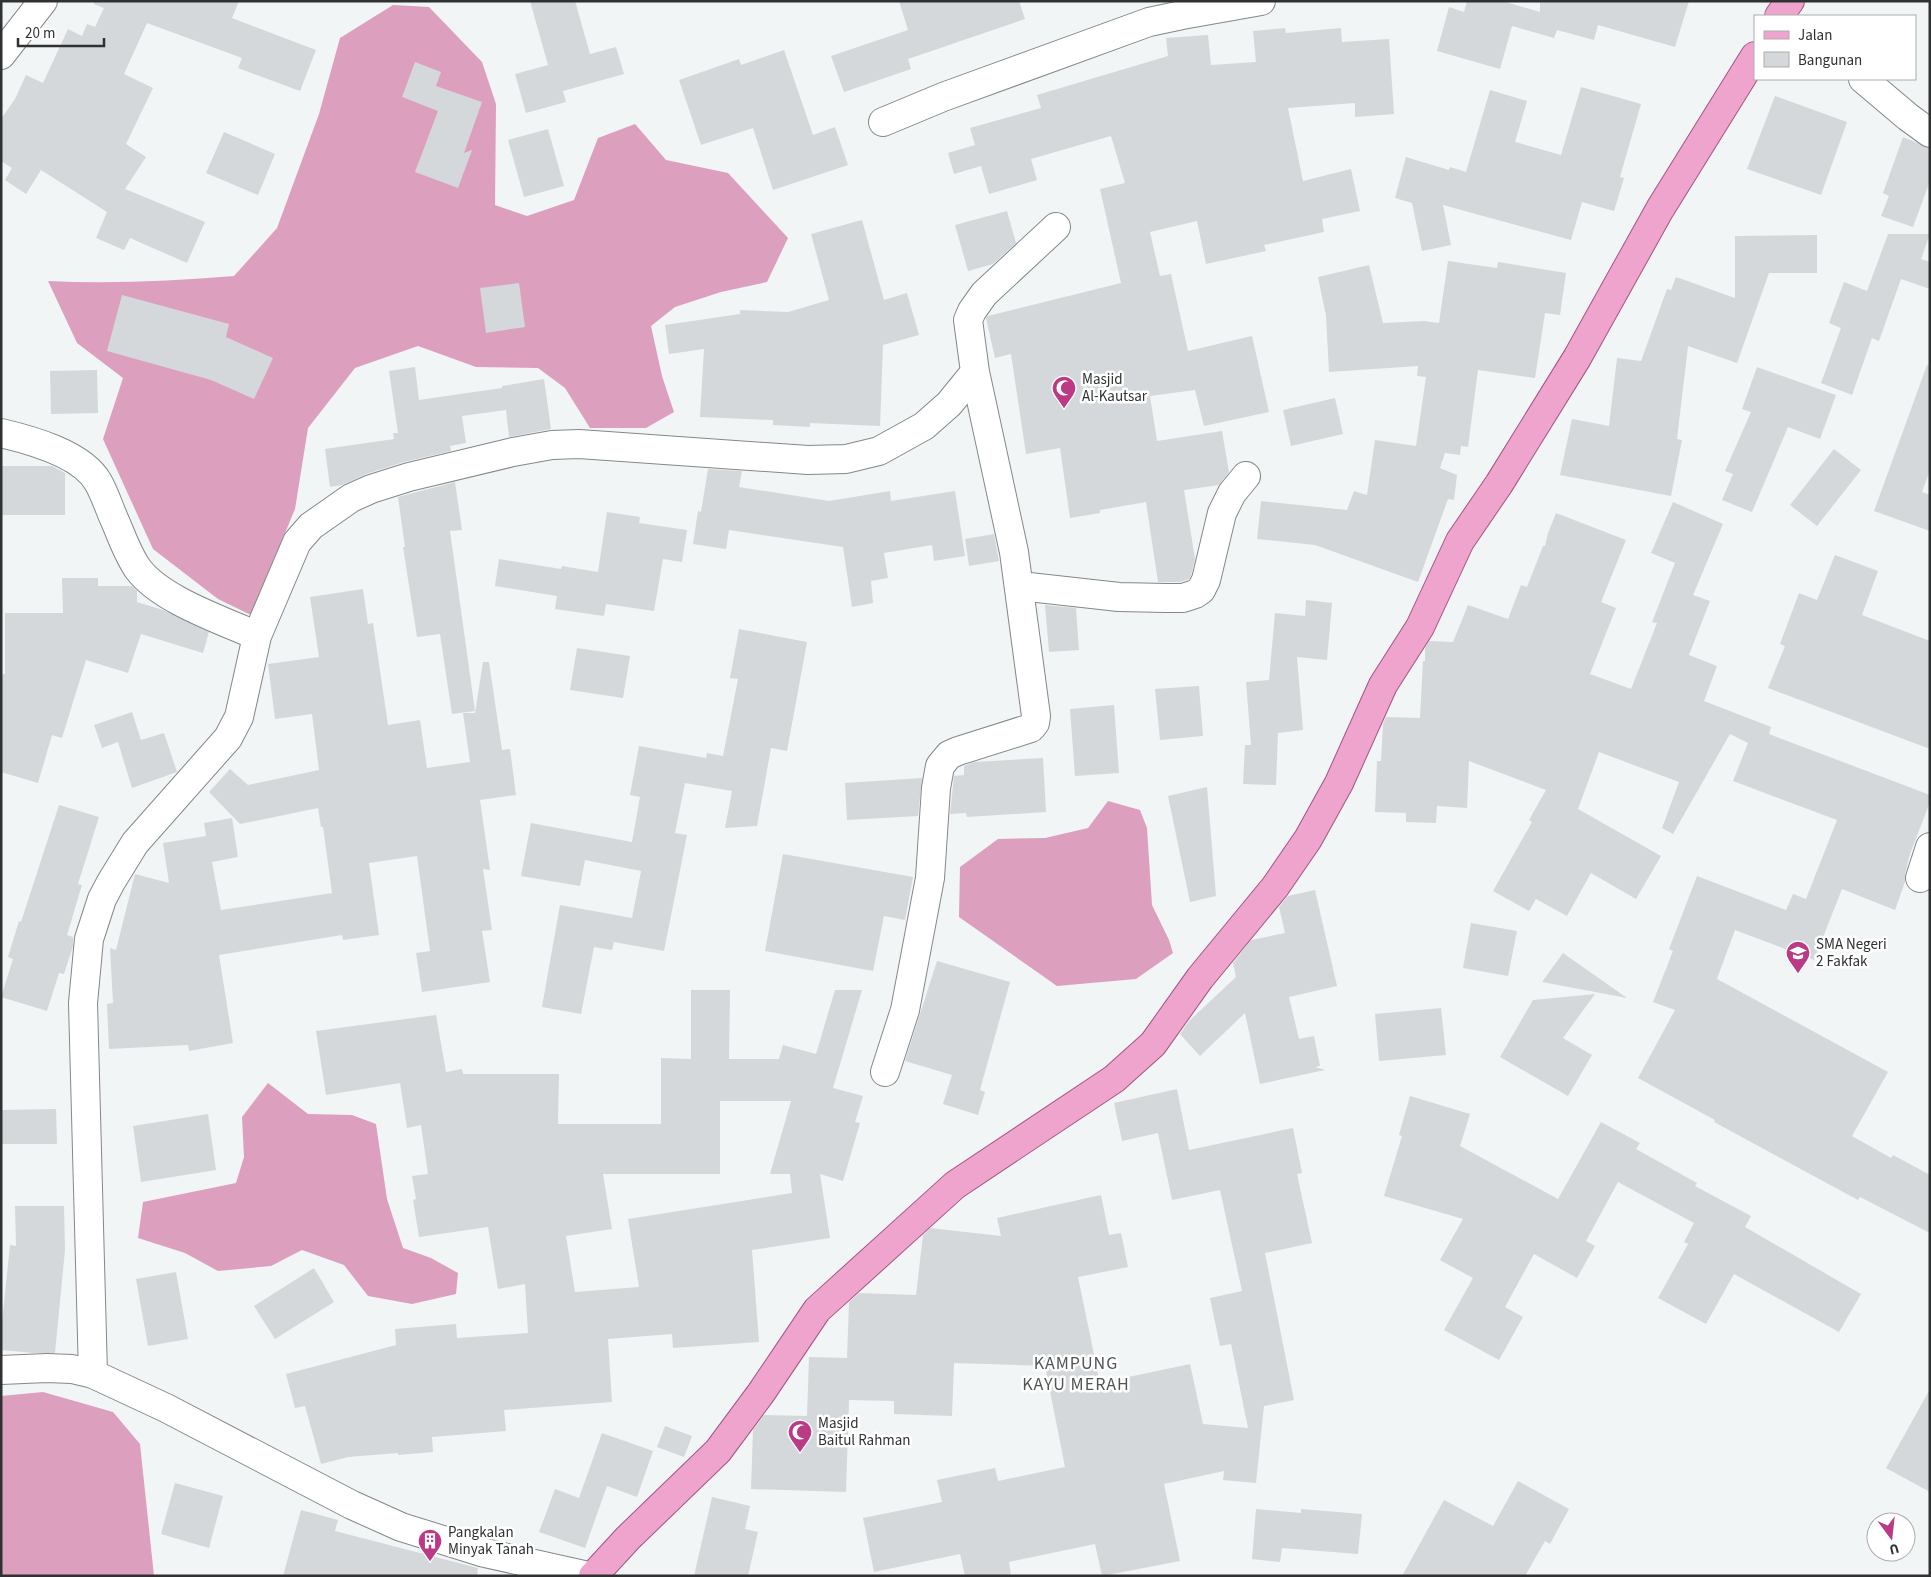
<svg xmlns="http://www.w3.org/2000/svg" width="1931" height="1577" viewBox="0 0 1931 1577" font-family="'Source Sans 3',sans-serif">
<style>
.forest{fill:#dd9fbe}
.building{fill:#d4d8da;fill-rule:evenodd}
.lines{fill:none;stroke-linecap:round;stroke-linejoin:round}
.minor-casing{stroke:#84888a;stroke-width:30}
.major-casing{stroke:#a45481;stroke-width:30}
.minor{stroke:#fff;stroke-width:28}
.major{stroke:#eea4cd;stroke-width:28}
.labels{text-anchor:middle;stroke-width:5;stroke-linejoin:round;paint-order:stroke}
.poi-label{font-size:15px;fill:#303132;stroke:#fff;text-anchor:start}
.quarter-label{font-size:18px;letter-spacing:1px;fill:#515556;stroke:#fff}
</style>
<rect width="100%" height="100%" fill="#f1f5f6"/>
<path class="forest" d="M393,5l36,2 53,55 14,42 -1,101 32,11 47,-16 24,-62 37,-14 31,36 62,13 60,65 -21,44 -46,10 -46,15 -24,19 11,50 12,36 -28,16h-56l-25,-40 -27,-20 -62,-1 -58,-21 -63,22 -47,60 -13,81 -44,106 -33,-16 -65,-50 -50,-110 20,-61 -46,-35 -29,-62c62,3 124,0 186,-5l43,-48 42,-114 21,-76z
M1108,801l32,9 7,18 5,77 17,35 4,13 -37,26 -79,7 -98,-69 1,-50 38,-28 47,-1 43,-10z
M268,1083l40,31 44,1 24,9 11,75 16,49 28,10 27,15 -2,21 -44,10 -44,-8 -24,-31 -42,-15 -31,16 -53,5 -33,-18 -47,-15 5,-36 93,-19 8,-26 -2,-40z
M43,1392l70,20 27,32 14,132h-153v-180z"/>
<path class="building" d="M94,1h145l-7,17 84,32 -16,41 -62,-23 4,-10 -95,-35 -23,51 29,14 -27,56 20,13 -21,32 80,33 -18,41 -57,-25 -6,12 -28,-12 11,-26 -66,-42 -15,24 -21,-14 7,-12 -11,-7v-42l14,-20 11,-24 17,8 25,-54 14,7 5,-12 8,3 9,-19 -10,-4z
M530,1h45l15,53 26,-7 8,27 -61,17 3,11 -40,11 -11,-39 33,-9z
M899,1h120l6,18 -117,40 3,10 -67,23 -13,-36 77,-26z
M1467,1h35l38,11v-11h149l-14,46 -77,-22 -4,15 -37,-10 -3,8 -42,-12 -12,43 -63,-18 12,-44 15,5z
M1285,28l1,5 55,-5 1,14 47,-3 5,75 -39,3v-14l-67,5 15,73 48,-12 9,42 -38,8 2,13 -60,13 2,6 -60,13 -9,-43 -47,11 10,44 11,-2 17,77 64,-15 17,76 -65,14 -9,-36 -45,6 7,45 65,-10 7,41 -10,13 -35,5 11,69 -4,16 -2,4 -9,3h-22l-12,-80 -46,8v3l-30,5 -10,-70 -34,6 -15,-100 -16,4 -9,-40 2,-2 133,-33 -21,-94 25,-6 -14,-47 -80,23 6,21 -48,14 -8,-28 -27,8 -6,-21 27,-8 -5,-17 71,-20 -4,-13 131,-39 -2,-18 42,-3 3,30 45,-3 -3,-31z
M784,50l29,85 22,-8 13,38 -75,25 -20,-62 -52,17 -22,-65 60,-21 2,6z
M415,62l26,10 -5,14 46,16 -18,51 8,-3 -14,38 -43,-16 23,-61 -36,-14z
M1581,87l60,17 -21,73 4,1 -10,33 -32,-9 -11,38 -128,-35 8,40 -29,6 -10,-48 -17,-5 11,-41 43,13 1,-3 16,5 24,-82 37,11 -12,41 46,13z
M1775,96l72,26 -26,73 -74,-26z
M548,129l16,57 -40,11 -16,-57z
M224,132l51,22 -17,41 -52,-22z
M1903,137l27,11v33l-17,46 -32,-11 8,-20 -6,-3z
M1007,211l9,32 -23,21 -25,7 -13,-46z
M862,220l22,80 23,-7 12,42 -36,10 -3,81 -70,-3v4l-37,-2v-5l-73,-3 4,-68 -35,5 -4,-29 75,-11v-4l48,2 41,-12 -18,-66z
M1888,234h42l-9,25 9,3v27l-29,-10 -22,62 -7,-3 -20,57 -31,-12 20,-55 -12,-5 15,-41 23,9z
M1817,235v38h-48l-32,90 -49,-17 -11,93 5,1 -11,56 -111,-21 12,-56 37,7 8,-68 24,3 26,-72 4,1 5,-13 59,21v-62z
M1448,261l49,7 1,-6 68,11 -6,42 -15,-2 -10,65 -57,-8 -10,77 -7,-1 -1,9 -15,-2 -5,15 17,7 -3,25 -6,-1 -30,83 -103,-37 -58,-6 4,-38 86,9 7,-19 13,4 8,-55 41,6 10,-69 -9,-1 1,-10 -89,6 -3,-56 -8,-39 51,-12 14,58 41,-2 15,2z
M519,283l6,44 -39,6 -6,-45z
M122,295l107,29 -3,13 47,21 -19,41 -43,-19 -104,-29z
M1927,365h3v105l-8,22 8,3v36l-56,-20z
M415,367l4,33 83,-12v-2l42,-7 7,50 -42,8 -3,-27 -44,6 4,27 -16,3 1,5 -47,11 -38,12 -24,11 -12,2 -5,-38 69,-10 -1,-6h5l-9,-62z
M1757,367l79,28 -16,44 -32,-12 -36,85 -30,-12 11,-26 -8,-3 26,-59 -9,-3z
M97,370l1,43 -47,1 -1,-43z
M1335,398l8,36 -52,12 -8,-36z
M1834,449l27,21 -44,56 -27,-21z
M1,466h51l13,7v42h-64z
M708,469l34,2 -3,16 90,14 61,-10 1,10 64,-10 10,65 -31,5 -2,-16 -48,8 4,25 -17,3 2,22 -21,4 -9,-60 -114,-17 -3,19 -33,-5 5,-33 3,1z
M455,482l7,48 -12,1 25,180 -23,3 -12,-80 -23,3 -14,-90h2l-7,-50z
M1673,502l50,22 -30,71 17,6 -21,54 28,11 -13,35 67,26 -2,7 161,61v7l-20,52 -5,20v8l-10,28 -53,-21 -28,71 -79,-30 -18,49 171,93 -36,64 39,22 2,-3 37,20v58l-70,-36 -2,3 -144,-78 1,-2 -77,-42 37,-68 -22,-8 20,-51 -4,-2 28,-73 89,34 7,-16 13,5 31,-79 -104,-39 15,-38 -18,-9 -57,100 -11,-6 17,-46 -80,-30 -21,57 83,47 -25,43 -45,-26 -24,43 -31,-17 -7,12 -36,-20 39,-69 -3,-2 17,-30 -77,-29 -2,47 -30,-2 -1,17 -30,-1v-9l-31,-1 2,-51h4l2,-37 3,-7 34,1 3,-57h2v-13l4,-7 24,1 15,-37 40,14 13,-34 6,2 16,-41h2l3,-13 8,-20 70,27 -25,62 15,6 -26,66 41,15 26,-66 -5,-1 23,-59 -24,-10z
M607,512l33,5 -1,6 48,7 -5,32 -19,-3 -9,52 -48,-7 -2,12 -49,-7 2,-13 -62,-10 4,-27 62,10 1,-3 36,6z
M994,534l5,27 -30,5 -4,-27z
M1835,555l43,16 -16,44 68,26v108l-162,-61 17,-42 -5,-2 19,-51 18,7z
M62,578h36v8h34l5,5v11l26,8 46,22 -6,21 -62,-19 -13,39 -42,-13 -24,78 -10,-3 -14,48 -37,-11v-98h4v-61h58z
M363,589l5,35 5,-1 15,102 32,-5 7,48 43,-6 -7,-49h12l8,-51h6l13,88 8,-1 6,46 -36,5 10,70 -7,-1 9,61 -10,1 8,51 -68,10 -6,-39 14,-2 -13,-95 -48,7 10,72 -36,5 -1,-5 -123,20 14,88 -44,8 -1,-6 -79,4 -2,-45 6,-1 -3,-55 6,2 19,-76 34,9 -6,-40 43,-7 -2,-13 28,-5 6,39 -26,5 9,48 111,-17 -9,-66h-2l-3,-19 -78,16 -31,-32 21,-23 18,16 71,-15 -7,-56 -37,5 -7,-55 51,-7 -9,-60z
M1306,600l26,3 -5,57 -30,-3 6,73 -25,3 -2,52 -33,-1 2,-39h6l-5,-63 23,-2 6,-67 30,3z
M1045,605l31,3 3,42 -30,2z
M739,629l68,13 -20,109 -16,-3 -14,78 -32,2 7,-37 -47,-8 -10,50 12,2 -23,116 -50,-9 -2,8 -18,-3 -13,67 -39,-7 18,-102 72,13 9,-47 -56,-11 -5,26 -59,-10 10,-53 101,19 8,-45 -10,-2 9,-49 67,12 1,-5 16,3 15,-77 -8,-1z
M577,648l53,8 -7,42 -53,-8z
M1199,686l4,50 -43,4 -5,-51z
M1114,705l5,68 -44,3 -5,-67z
M132,712l9,28 23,-7 13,39 -45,16 -14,-46 -16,6 -8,-23z
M1043,758l3,54 -79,5 -1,-4 -16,1 4,-38 10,-1v-9l10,-4z
M922,778l-4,38 -71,4 -2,-37z
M1207,787l9,109 -26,6 -22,-106z
M59,805l40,12 -21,67 4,1 -15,50 6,2v9l-9,28 -5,-1 -12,38 -46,-14 12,-38 -5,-2 11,-36 2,1z
M783,854l130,23 -8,43 -21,-4 -11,55 -108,-20z
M1315,890l22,96 -48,11 10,42 15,-3 6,30 -5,1 10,3 -65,14 -15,-71 -45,43 -20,-22 9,-13 47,-44 -3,-14 18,-23 34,-7 -6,-26 9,-11z
M1471,923l46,8 -9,45 -45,-8z
M1563,953l64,45 -85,-16z
M937,961l73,21 -30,108 5,2 -7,23 -35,-11 9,-29 -47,-14z
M691,990h39l-1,69h50l4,-14 33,9 19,-64h27l-29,98 30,8 -8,26 5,1 -17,58 -23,-7 10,64 -78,12 7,92 -86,6 -1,-14 -64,5 4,63 -108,8 2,21 -74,6 1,15 -35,3v-2l-50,4 -27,7 -16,-58 -10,2 -9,-34 110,-29 -1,-16 61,-5 1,14 71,-5 -3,-49 -27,5 -10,-62 -69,10 -6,-37 3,-1 -4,-23 16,-2 -7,-49 -14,3 -7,-45 -74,12 -10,-64 120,-16 10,57 16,-3 1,5h96l-1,50h103v-66l30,1zM720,1101h71l-21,73h20l2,19 -164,26 11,68 -64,5 -9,-56 46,-7 -9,-55h117z
M1595,994l-32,44 29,17 -24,41 -68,-39 33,-57z
M1441,1008l5,47 -67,6 -4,-47z
M1177,1089l12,61 104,-22 9,45 -5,1 15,69 -47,10 29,147 -30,6 -8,77 -33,-3 1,-9 -60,13 16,77 -78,15 -7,-32 -86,18 2,14h-46l-5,-22 -86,18 -11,-54 79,-16 -5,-22 58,-12 3,13 67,-14 -20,-101 -91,-3 -2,53 -58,-2v-13l-45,-1 -3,92 -95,-3 2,-59 11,-15 43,1 2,-59 38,1 2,-56 10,-9 57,2 7,-60 7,-7 71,8 -4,-18 104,-23 8,40 12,-2 7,34 -50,10 22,106 90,-19 13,60 45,4 -17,-84 -11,2 -10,-48 32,-7 -22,-101 -48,10 -14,-67 -36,8 -8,-38z
M1410,1096l60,18 -10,32 98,53 43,-77 39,21 -4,6 61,34 -2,3 56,30 -6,11 116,67 -22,38 -105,-58 -28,50 -48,-26 30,-54 -4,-2 10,-19 -76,-41 -32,59 9,5 -18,32 -43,-24 -29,53 18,10 -24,43 -55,-30 29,-52 -33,-18 23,-41 -79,-23 18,-60 -3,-1z
M56,1109l1,35h-56v-34z
M208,1114l8,56 -75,12 -8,-56z
M15,1206h49l1,44 -10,103h-21l-33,-3v-18l9,-87 6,1z
M314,1268l20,34 -59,37 -21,-33z
M176,1272l12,67 -40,7 -12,-67z
M1930,1389v103l-44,-24z
M665,1426l27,10 -8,21 -27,-10z
M602,1433l51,18 -16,46 -30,-11 -22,62 -46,-16 16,-43 24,9z
M1518,1481l51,28 -19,35 -5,-3 -20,35h-123l42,-76 49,26z
M175,1483l48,13 -14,52 -48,-14z
M712,1497l38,9 -5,23 13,3 -10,44h-54z
M1256,1509l45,4v-4l61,5 -4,40 -76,-6 -2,14 -28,-3z
M301,1510l37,10 -3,11 143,37 -1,8h-194z"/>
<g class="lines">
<defs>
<path id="minor" d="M1,55l42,-54
M1863,79l45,38 22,16
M883,122l60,-25 206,-75 33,-7 79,-14
M1,433c30,7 81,21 97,49 7,12 11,26 17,39 7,16 13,34 23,48 23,31 84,51 119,67
M1020,586l99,11 47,1h17l12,-4 6,-4 5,-10 16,-67 10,-20 14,-17
M1920,878l10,-31
M885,1072l20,-62 25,-132 6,-90 4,-22 9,-11 9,-4 73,-23 4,-5 1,-7 -22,-164 -39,-180 -7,-52 4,-9 12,-17 72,-67
M1,1370l46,-2 25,1 21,5 73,34 186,97 49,22 80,25 107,24
M93,1374l-10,-371 6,-64 13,-40 9,-17 24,-39 93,-105 11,-21 18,-81 40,-94 14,-16 40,-28 20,-9 38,-12 104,-25 39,-7 27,-1 229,16 38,-1 33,-8 45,-25 25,-22 26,-32"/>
<path id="major" d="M1779,16l11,-15
M593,1576l35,-38 90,-87 43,-58 56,-83 138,-125 159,-106 39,-35 47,-66 75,-91 33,-48 31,-56 44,-98 37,-58 40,-86 39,-57 78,-126 83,-149 95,-153"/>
</defs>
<use href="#minor" class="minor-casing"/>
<use href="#major" class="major-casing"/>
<use href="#minor" class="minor"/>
<use href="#major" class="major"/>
</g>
<defs>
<symbol id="mosque-pin" viewBox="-11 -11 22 30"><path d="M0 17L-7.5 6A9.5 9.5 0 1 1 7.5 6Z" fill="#ba3a86" stroke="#fff"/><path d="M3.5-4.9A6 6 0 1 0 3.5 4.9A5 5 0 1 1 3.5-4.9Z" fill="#fff"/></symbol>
<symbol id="school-pin" viewBox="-11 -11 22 30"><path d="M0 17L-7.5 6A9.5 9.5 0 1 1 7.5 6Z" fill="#ba3a86" stroke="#fff"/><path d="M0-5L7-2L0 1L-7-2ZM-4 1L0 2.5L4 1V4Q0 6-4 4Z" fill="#fff"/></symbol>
<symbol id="building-pin" viewBox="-11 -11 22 30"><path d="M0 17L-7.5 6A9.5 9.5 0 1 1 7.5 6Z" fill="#ba3a86" stroke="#fff"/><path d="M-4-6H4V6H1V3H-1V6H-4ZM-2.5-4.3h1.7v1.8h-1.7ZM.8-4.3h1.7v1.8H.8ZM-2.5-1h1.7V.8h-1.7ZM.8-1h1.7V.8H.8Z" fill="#fff"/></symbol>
</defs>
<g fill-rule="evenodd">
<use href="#mosque-pin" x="1050" y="374" width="28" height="38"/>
<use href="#school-pin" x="1784" y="939" width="28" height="38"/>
<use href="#mosque-pin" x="786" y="1418" width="28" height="38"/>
<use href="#building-pin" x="416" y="1527" width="28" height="38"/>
</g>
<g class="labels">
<g class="poi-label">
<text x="1082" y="384">Masjid<tspan x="1082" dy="17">Al-Kautsar</tspan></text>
<text x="1816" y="949">SMA Negeri<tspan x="1816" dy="17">2 Fakfak</tspan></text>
<text x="818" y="1428">Masjid<tspan x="818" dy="17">Baitul Rahman</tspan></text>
<text x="448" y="1537">Pangkalan<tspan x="448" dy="17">Minyak Tanah</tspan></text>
</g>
<g class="quarter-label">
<text x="1076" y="1369">KAMPUNG<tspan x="1076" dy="21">KAYU MERAH</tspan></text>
</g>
</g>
<rect width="1931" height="1577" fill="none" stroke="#303132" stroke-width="5"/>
<rect x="1754" y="15" width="162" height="65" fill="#ffffff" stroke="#acadad"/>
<rect x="1764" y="31" width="25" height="8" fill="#eea4cd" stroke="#acadad"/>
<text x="1798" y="40" font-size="15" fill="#303132">Jalan</text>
<rect x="1764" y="52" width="25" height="15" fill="#d4d8da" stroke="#acadad"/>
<text x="1798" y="65" font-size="15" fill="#303132">Bangunan</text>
<g transform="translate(1891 1537) rotate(165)"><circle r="24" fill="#ffffff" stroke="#acadad"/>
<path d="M0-4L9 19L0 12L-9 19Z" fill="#ba3a86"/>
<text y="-8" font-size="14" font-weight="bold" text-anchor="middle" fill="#303132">U</text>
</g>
<path d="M18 38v8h86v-8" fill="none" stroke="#303132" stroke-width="2.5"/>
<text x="25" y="38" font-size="15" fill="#303132" stroke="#ffffff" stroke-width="4" paint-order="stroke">20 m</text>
</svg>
